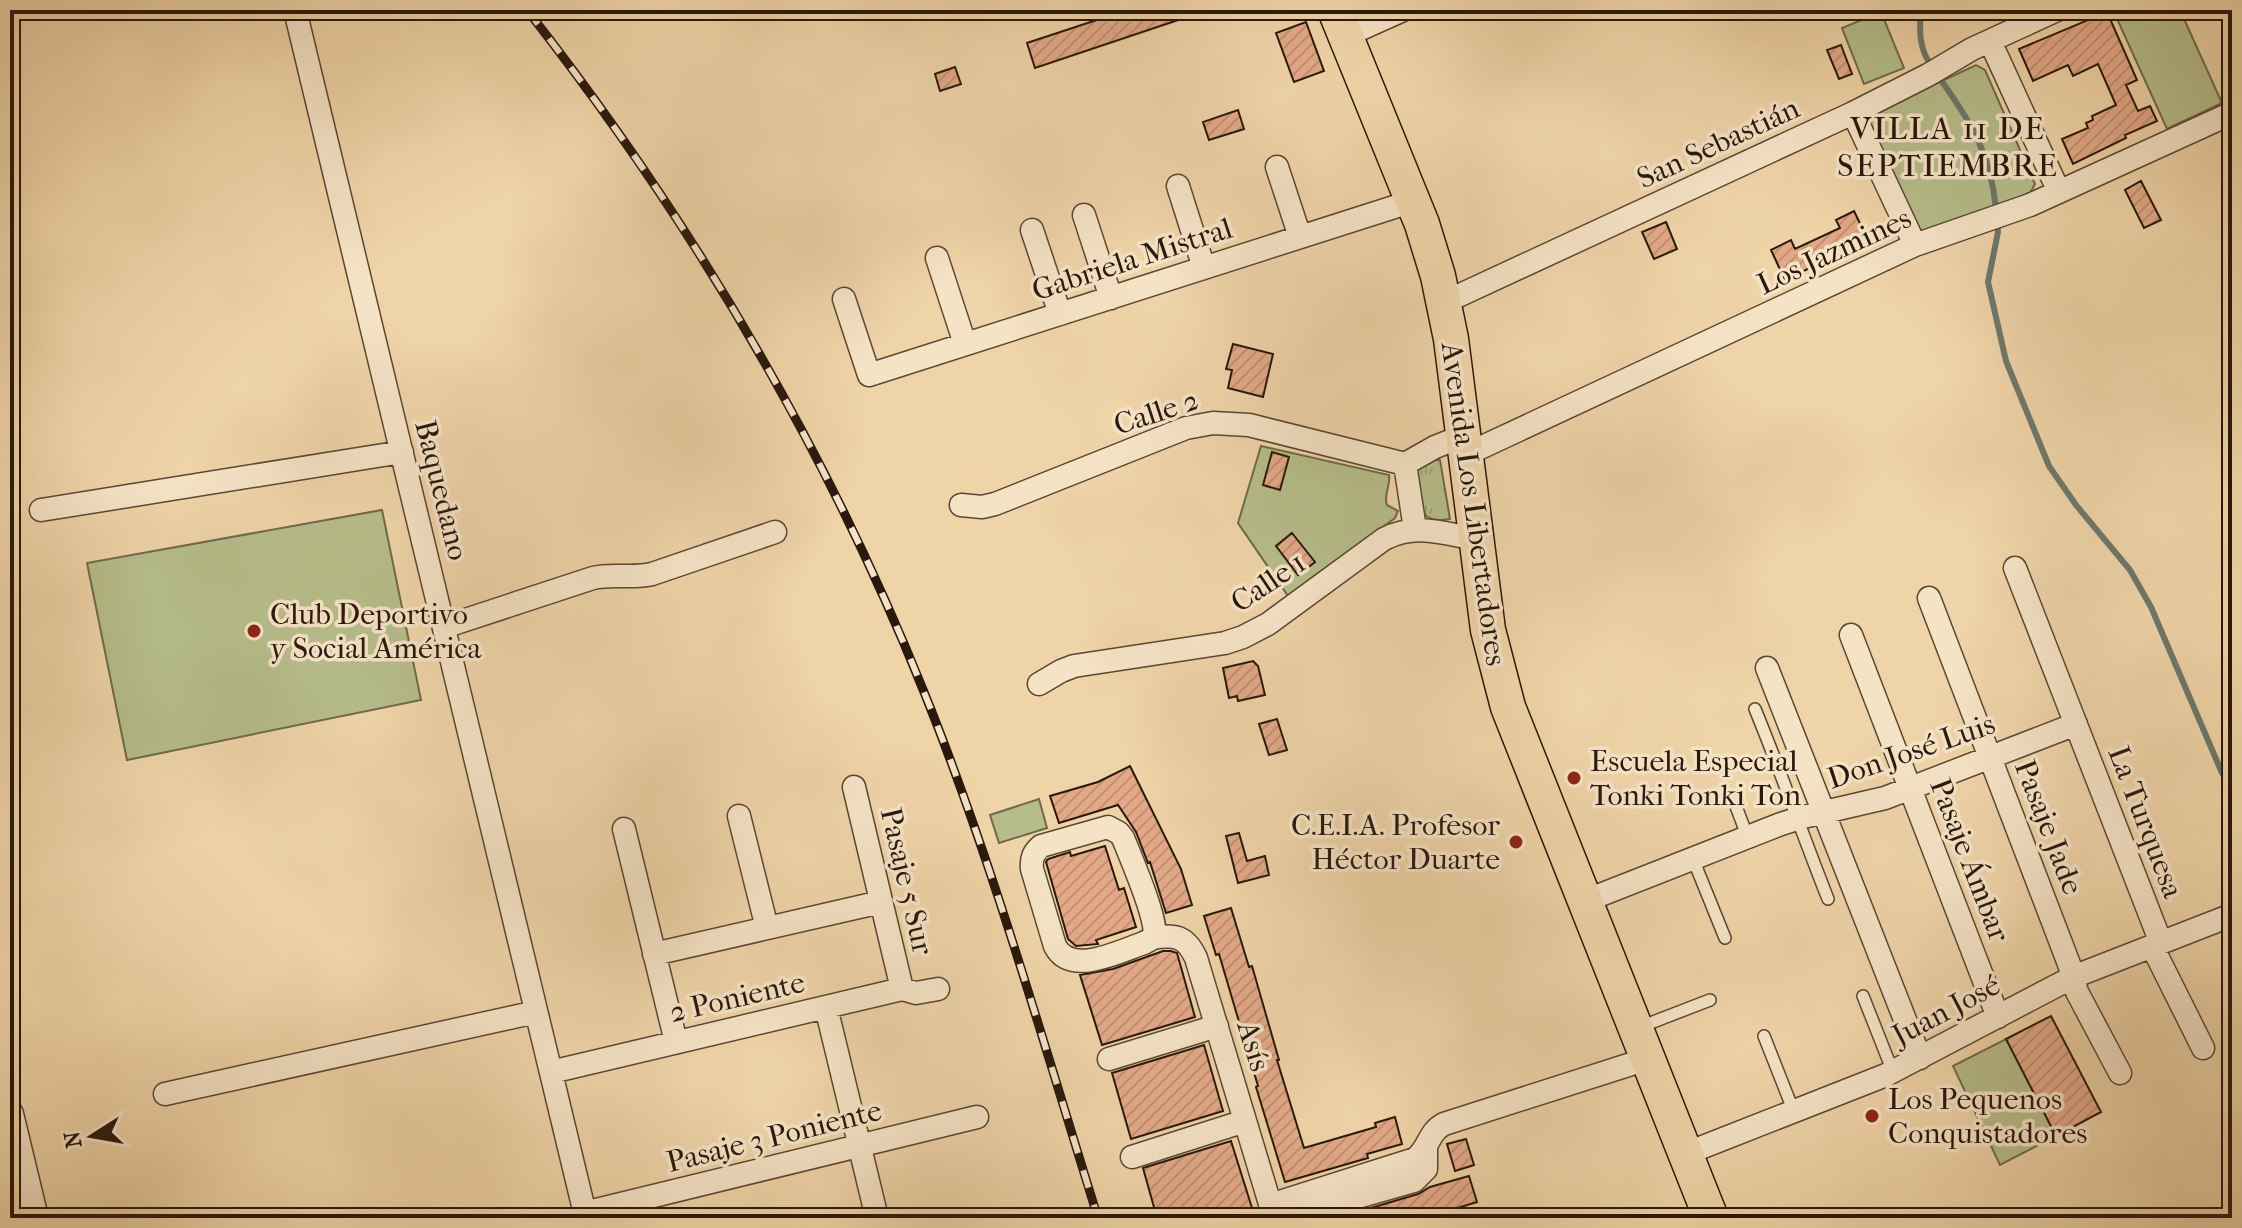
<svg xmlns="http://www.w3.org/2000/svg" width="2242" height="1228" viewBox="0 0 2242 1228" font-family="'IM FELL French Canon',serif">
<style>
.grass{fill:url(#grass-tufts);stroke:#6f6a4b;stroke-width:2}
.park{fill:#b5bd8a;stroke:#6f6a4b;stroke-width:2}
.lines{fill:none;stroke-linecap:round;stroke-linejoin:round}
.stream{stroke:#6d786b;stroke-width:6}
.building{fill:url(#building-hatch);stroke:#29180c;stroke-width:2}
.service-casing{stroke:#5a4733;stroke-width:14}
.minor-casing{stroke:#5a4733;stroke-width:25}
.tertiary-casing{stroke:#5a4733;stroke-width:29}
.primary-casing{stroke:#29180c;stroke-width:37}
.service{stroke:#f5e3c6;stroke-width:11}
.minor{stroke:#f5e3c6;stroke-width:22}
.tertiary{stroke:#f5e3c6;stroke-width:26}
.primary{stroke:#efd4a7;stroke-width:34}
.rail-casing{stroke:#29180c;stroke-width:9}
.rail{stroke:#f5e3c6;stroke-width:6;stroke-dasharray:18;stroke-linecap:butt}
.poi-dot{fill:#8f2418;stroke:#f5e3c6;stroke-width:3}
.labels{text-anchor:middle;stroke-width:7;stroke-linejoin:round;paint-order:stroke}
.street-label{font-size:30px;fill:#29180c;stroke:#f5e3c6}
.poi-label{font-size:30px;fill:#29180c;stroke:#f5e3c6;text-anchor:start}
.neighbourhood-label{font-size:32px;letter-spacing:2px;fill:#29180c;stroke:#f5e3c6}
</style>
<defs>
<pattern id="grass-tufts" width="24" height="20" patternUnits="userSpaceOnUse" patternTransform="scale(2)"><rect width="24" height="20" fill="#b5bd8a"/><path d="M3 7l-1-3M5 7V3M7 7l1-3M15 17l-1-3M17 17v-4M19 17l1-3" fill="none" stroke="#9ca276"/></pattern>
<pattern id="building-hatch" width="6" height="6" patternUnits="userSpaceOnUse" patternTransform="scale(2)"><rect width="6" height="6" fill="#e3a987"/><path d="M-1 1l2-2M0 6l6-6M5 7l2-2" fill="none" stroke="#c39173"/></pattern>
</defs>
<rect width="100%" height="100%" fill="#efd4a7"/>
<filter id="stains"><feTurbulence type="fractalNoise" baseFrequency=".0025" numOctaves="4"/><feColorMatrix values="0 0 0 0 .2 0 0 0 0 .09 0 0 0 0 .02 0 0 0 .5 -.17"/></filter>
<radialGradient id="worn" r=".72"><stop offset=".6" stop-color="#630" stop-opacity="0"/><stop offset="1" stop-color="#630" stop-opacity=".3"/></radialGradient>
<path class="grass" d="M1429,460h11l10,59c-29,5 -30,-9 -34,-33 0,-7 -3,-13 2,-19 2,-3 7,-5 11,-7z"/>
<path class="park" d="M2113,10h67l42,93 -55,26z
M1881,12l23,56 -40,16 -22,-56z
M1976,65l9,5 50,114 -5,9 -105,42 -9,-5 -49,-107 4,-9z
M1261,446l128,29c2,10 -6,20 -2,30l11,6 -3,7 -107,78 -50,-73z
M382,510l39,190 -294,60 -40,-197z
M1039,799l8,29 -48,15 -9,-28z
M2006,1039l50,97 -56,29 -47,-99z"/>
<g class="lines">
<path class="stream" d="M1921,10c-2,21 -2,39 11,57
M1938,76c33,46 53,77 58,134
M1997,222l1,10 -10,50 18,79 43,105 27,39 54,65 21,37 71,166 10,15"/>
</g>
<path class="building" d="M1127,10h71l1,3 -164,55 -8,-25z
M2107,12l30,68 -11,5 12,26 12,-5 7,15 -32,14 1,3 -53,26 -11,-25 26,-11 -2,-5 7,-3 -1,-4 24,-11 -18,-41 -25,12 -5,-11 -35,16 -14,-32z
M1306,22l18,49 -30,11 -18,-49z
M1841,45l11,29 -13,5 -12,-29z
M955,67l6,17 -21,7 -5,-17z
M1238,110l6,19 -35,11 -6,-18z
M2141,181l20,39 -17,8 -19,-38z
M1854,211l14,29 -83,40 -14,-30 20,-10 4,9 45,-21 -4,-8z
M1666,222l11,27 -23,10 -12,-27z
M1233,344l40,10 -10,43 -35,-9 4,-18 -6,-1z
M1272,452l17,5 -9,33 -17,-5z
M1292,533l23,29 -17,13 -22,-29z
M1253,661l5,5 7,29 -27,6 -1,-5 -8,2 -6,-30z
M1277,719l10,31 -18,5 -10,-31z
M1130,766l51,103 11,36 -26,8 -16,-51 -2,1 -12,-31 -18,-27 -59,18 -9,-27 48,-14z
M1239,833l8,28 18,-5 4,19 -31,8 -12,-47z
M1105,846l14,44 5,-2 12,39 -40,13 2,4 -22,2 -8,-7 -22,-77 2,-3 22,-7 1,4z
M1231,908l18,59 3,-1 27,94h-2l27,88 72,-21 -1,-4 20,-6 7,27 -35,10 1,4 -83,24 -29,-95 2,-1 -39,-132 -3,1 -12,-39z
M1163,951h8l6,2 18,64 -93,28 -22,-70 33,-6z
M2051,1016l50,96 -45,24 -50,-97z
M1204,1045l19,66 -92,28 -19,-66z
M1466,1139l8,26 -19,6 -8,-27z
M1231,1141l21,67 -33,10h-62l-14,-50z
M1469,1176l8,26 -52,16h-78v-3l71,-21 12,-7z"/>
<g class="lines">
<defs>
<path id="service" d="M1755,709c26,63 48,127 73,190
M1734,801l14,37
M1693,859l32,79
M1863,996l30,76
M1640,1027l70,-27
M1764,1036l30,76"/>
<path id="minor" d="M295,10l291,1208
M1345,36l58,-26
M1990,41l69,151
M1853,113l62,132
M1277,167l23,70
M1178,186l26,82
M1084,215l27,83
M1032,230l28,84
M937,258l28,86
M844,299l25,76 544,-174
M1445,302l408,-189 75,-38 44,-26 85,-39
M1465,455l450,-210 115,-40 202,-92
M1405,464l10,65
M961,505l21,2 13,-3 191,-76 27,-5 36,2 156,39 30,-17 28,-11
M41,510l361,-58
M2015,568l146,375
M1929,598l140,366 8,28 43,81
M444,627l149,-49c19,-5 39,1 59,-4l123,-42
M1851,635l147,382
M1767,668l153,390
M1039,684l22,-13 13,-5 151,-23 18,-6 25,-13 116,-85c32,-16 58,-6 91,0
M854,787l48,202
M739,816l28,112
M1108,827l11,6 4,5c6,15 36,85 31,97 -2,5 -5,5 -10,8 -24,8 -73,34 -89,3l-23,-77c-1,-10 1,-16 9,-23z
M624,829l52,213
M1585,901l196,-77 22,-7 82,-19 191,-74
M1152,938c23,-4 34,-2 44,20l78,259
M2152,946l51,102
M654,954l227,-52
M826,1007l51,211
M1109,1059l108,-33
M551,1072l351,-83 14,4 22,-4
M165,1094l371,-82
M1685,1154l201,-79 187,-98 159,-62
M1132,1157l113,-36
M1270,1205l145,-46c14,-10 13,-27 29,-35l203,-65
M584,1213l393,-96
M1284,1218l130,-37 12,-12v-23"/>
<path id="tertiary" d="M10,1114l25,104"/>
<path id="primary" d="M1335,10l87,214 16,52 13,63 37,291 20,77 203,511"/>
</defs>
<use href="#service" class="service-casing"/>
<use href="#minor" class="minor-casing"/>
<use href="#tertiary" class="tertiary-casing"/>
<use href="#primary" class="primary-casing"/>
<use href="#service" class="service"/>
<use href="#minor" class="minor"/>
<use href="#tertiary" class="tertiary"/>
<use href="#primary" class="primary"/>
<defs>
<path id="rail" d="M527,10c163,208 298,436 397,682 69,171 119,350 174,526"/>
</defs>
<use href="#rail" class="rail-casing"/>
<use href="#rail" class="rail"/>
</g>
<g class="poi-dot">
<circle cx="254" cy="631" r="8"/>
<circle cx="1574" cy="778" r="8"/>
<circle cx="1516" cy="842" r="8"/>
<circle cx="1872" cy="1116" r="8"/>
</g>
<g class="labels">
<g class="street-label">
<text transform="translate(1718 143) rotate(-25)" y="10">San Sebastián</text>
<text transform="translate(1834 251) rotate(-25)" y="10">Los Jazmines</text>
<text transform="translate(1132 259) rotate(-18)" y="10">Gabriela Mistral</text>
<text transform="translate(1156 412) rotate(-18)" y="10">Calle 2</text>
<text transform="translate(442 490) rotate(76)" y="10">Baquedano</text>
<text transform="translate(1474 504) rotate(82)" y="10">Avenida Los Libertadores</text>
<text transform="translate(1268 582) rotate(-34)" y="10">Calle 1</text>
<text transform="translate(1911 751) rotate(-19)" y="10">Don José Luis</text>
<text transform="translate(2146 822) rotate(69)" y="10">La Turquesa</text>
<text transform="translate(2049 827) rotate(69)" y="10">Pasaje Jade</text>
<text transform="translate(1970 860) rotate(69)" y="10">Pasaje Ámbar</text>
<text transform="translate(907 881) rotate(77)" y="10">Pasaje 5 Sur</text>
<text transform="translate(737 997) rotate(-13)" y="10">2 Poniente</text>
<text transform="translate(1946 1010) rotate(-28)" y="10">Juan José</text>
<text transform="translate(1254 1046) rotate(73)" y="10">Asís</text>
<text transform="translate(774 1136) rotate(-14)" y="10">Pasaje 3 Poniente</text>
</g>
<g class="poi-label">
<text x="270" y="624">Club Deportivo<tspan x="270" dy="34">y Social América</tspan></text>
<text x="1590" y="771">Escuela Especial<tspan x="1590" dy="34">Tonki Tonki Ton</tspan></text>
<text x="1500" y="835" text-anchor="end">C.E.I.A. Profesor<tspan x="1500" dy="34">Héctor Duarte</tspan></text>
<text x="1888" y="1109">Los Pequenos<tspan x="1888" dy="34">Conquistadores</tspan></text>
</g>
<g class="neighbourhood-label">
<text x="1948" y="139">VILLA 11 DE<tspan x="1948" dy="37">SEPTIEMBRE</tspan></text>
</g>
</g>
<rect width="2242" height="1228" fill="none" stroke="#efd4a7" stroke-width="40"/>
<rect x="12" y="12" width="2218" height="1204" fill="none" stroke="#29180c" stroke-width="4"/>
<rect x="20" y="20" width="2202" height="1188" fill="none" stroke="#29180c" stroke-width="2"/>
<g transform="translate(92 1136) rotate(259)" stroke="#f5e3c6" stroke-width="6" paint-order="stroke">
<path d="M0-6L14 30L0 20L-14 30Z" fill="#29180c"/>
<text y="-12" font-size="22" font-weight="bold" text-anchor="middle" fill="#29180c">N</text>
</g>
<rect width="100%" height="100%" filter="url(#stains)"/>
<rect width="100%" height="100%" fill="url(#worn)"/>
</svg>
